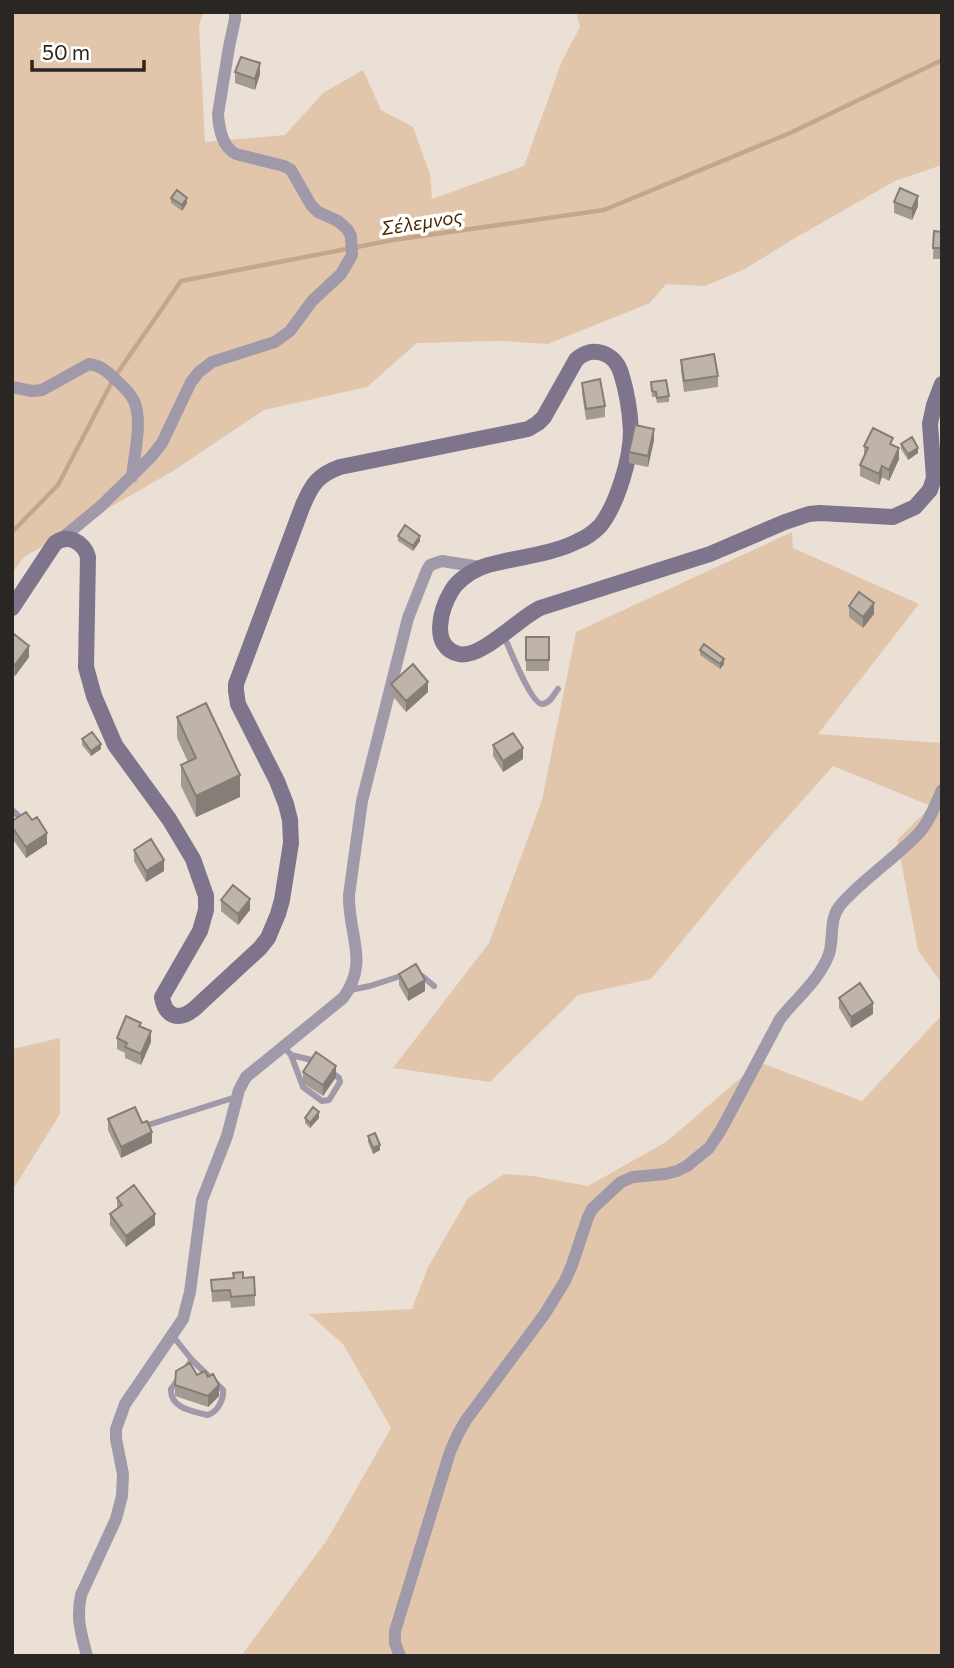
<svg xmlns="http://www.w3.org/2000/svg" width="954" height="1668" viewBox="0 0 954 1668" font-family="Commissioner,sans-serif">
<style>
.green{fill:#e2c6ab}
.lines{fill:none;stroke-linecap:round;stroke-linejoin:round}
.stream{stroke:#c5a689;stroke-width:4.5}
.lane{stroke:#9f99a9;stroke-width:6}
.street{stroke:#9f99a9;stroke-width:12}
.secondary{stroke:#7e758d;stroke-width:16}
.wall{fill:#a39b92}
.shaded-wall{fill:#857e77}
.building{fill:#beb4aa;stroke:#857e77;stroke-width:2}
.labels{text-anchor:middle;stroke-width:7;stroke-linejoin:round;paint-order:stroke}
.water-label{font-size:19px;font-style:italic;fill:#492a03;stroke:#fff}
</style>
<rect width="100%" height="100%" fill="#ebe0d6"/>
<path class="green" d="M12,12h192l-5,13 6,117 80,-7 38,-42 40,-23 18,40 32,17 17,47 2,25 92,-33 38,-105 18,-34 -4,-15h366v153l-47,16 -105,60 -45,28 -40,17 -39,-2 -16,19 -102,41 -48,-3 -83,2 -50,44 -103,23 -91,61 -149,86 -12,16z
M792,532l1,16 126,56 -101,130 124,9v241l-24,-34 -21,-110 34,-34 -98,-40 -90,101 -92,112 -73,16 -88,87 -97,-14 96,-125 53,-143 34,-168z
M942,1015v641h-701l86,-116 64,-112 -48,-84 -34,-30 103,-5 16,-42 40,-69 36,-24 29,2 55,10 78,-44 93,-80 103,39z
M60,1038v76l-48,77v-142z"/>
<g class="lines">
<path class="stream" d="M12,532l46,-47 56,-107 67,-97 212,-41 211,-30 186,-77 152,-73"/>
<path class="lane" d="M504,636c5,11 27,68 38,68 8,0 12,-10 16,-15
M12,810l10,9
M417,974l5,2 12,10
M350,990l20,-4 37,-12
M284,1047l7,8 12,32 19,14 7,-1 11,-18 -1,-4 -8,-6
M291,1055l25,6
M148,1125l88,-28
M172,1335l20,25 31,30c1,10 -6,23 -16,25 -15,-4 -37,-7 -36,-26l21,-29"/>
<path class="street" d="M12,387l20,4 10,-1 47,-26c11,1 19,8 27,16 7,6 14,13 18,21 9,20 0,54 -2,76
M61,539l40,-33 50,-49 11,-14 29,-61 8,-10 13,-10 63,-20 15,-11 22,-30 29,-27 11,-19 -1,-19 -4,-7 -9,-8 -20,-9 -7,-7 -20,-35 -7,-4 -48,-12c-14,-7 -17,-25 -18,-40l11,-67 6,-28v-7
M87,1656c-6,-24 -11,-36 -6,-61l35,-76 6,-23 1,-22 -7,-35v-10l9,-25 58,-85 7,-27 12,-92 25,-64 12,-46 7,-13 97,-79c27,-36 5,-63 6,-103l13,-94 46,-183 19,-48 3,-5 12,-4 38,6
M400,1656l-5,-13v-12l55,-179 8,-18 8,-14 78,-105 21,-34 7,-16 16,-48 4,-8 29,-27 12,-5 32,-3 12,-3 10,-5 22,-18 12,-18 59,-111c17,-22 39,-38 49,-65 5,-15 0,-34 10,-47 4,-6 10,-11 15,-16 21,-20 45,-37 65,-58 11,-12 16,-28 23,-43"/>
<path class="secondary" d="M12,608l43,-65c14,-10 29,0 33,14l-2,110 8,29 21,49 54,74 24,40 13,37v14l-6,21 -38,66c3,19 16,25 32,12l66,-61 8,-10 10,-24 4,-14 9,-57 -1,-23 -4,-16 -9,-23 -39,-77 -2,-13v-7l67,-179c9,-21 15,-30 37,-38l188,-38 10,-6 6,-6 32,-57c16,-16 39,-7 45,13 6,19 9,38 10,58 0,27 -14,74 -31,95 -6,6 -14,12 -22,15 -23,12 -52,15 -77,21 -8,2 -17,3 -25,8 -9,4 -19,12 -24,20 -11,18 -23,57 7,64 22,5 60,-36 81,-46l170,-54 75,-32 24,-8 11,-1 73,4 22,-10 15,-17 4,-12 -4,-54 4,-19 8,-21"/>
</g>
<path class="wall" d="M235,72l25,2 -5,16 -20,-7z
M171,198l16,5 -5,8 -11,-8z
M894,202l24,4 -6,14 -18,-7z
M934,231l8,1v27h-9z
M681,360l37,16v11l-34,5 -3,-22z
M651,382l18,14v6l-12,1 -1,-6h-4z
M582,383l23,23v11l-19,3 -4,-27z
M654,440l-6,27 -19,-4v-11z
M901,444l17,9 -10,7 -7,-11z
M893,445l6,14 -10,22 -7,-4 -3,8 -19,-9v-11l4,-9v-10z
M398,536l22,5 -7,10 -15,-10z
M849,606l25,8 -11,14 -14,-11z
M12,637l17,20 -14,19 -3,-2z
M526,637h23v34h-23z
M700,650l24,14 -4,5 -20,-14z
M391,684l37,8 -22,20 -15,-18z
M177,717l63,80 -44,20 -15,-31v-21l7,-3 -11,-24z
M82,739l19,10 -10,7 -9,-11z
M493,745l30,14 -20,13 -10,-16z
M32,820l15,24 -21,14 -14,-20v-17z
M134,850l30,21 -18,11 -12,-21z
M221,900l29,10 -12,15 -17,-14z
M399,974l26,17 -17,10 -9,-16z
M839,998l34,16 -22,14 -12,-20z
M141,1027l10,15 -10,23 -16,-7v-5l-8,-4v-11z
M303,1072l33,5 -13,19 -20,-13z
M305,1118h14l-9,10 -5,-5z
M108,1119l34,4 10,20 -31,15 -13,-28z
M368,1136l12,14 -7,4 -5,-12z
M117,1198l38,27 -29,22 -16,-22v-11l7,-5z
M243,1278l12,17v11l-24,2 -1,-7 -18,1 -1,-22z
M197,1375l22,21 -11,11 -33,-11v-11z"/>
<path class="shaded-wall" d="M260,63v11l-5,16v-11z
M918,196v10l-6,14v-11z
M187,198v5l-5,8v-6z
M654,429v11l-6,27v-11z
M899,448v11l-10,22v-11z
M918,448v5l-10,7v-6z
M882,466v11l-3,8v-11z
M420,536v5l-7,10v-5z
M874,603v11l-11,14v-11z
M29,646v11l-14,19v-11z
M724,659v5l-4,5v-5z
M428,682v10l-22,20v-11z
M101,744v5l-10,7v-5z
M523,748v11l-20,13v-11z
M240,775v22l-44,20v-21z
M47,833v11l-21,14v-11z
M164,860v11l-18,11v-11z
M250,899v11l-12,15v-11z
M425,980v11l-17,10v-11z
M873,1003v11l-22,14v-11z
M151,1031v11l-10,23v-11z
M336,1066v11l-13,19v-11z
M319,1112v6l-9,10v-5z
M152,1132v11l-31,15v-11z
M380,1145v5l-7,4v-6z
M155,1214v11l-29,22v-11z
M219,1385v11l-11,11v-11z"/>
<path class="building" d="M241,57l19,6 -5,16 -20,-7z
M900,188l18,8 -6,13 -18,-7z
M177,190l10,8 -5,7 -11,-7z
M934,231l8,1v16h-9z
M714,354l4,22 -34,5 -3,-21z
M600,379l5,27 -19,3 -4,-26z
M666,380l3,16 -12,2 -1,-6 -4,-1 -1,-9z
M635,425l19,4 -6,27 -19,-4z
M873,428l20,10 -3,6 9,4 -10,22 -7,-4 -3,8 -19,-9 8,-17 -4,-2z
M912,437l6,11 -10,6 -7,-10z
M405,525l15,11 -7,10 -15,-10z
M859,592l15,11 -11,14 -14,-11z
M14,634l15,12 -14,19 -3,-2v-26z
M526,637h23v23h-23z
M704,644l20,15 -4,5 -20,-14z
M413,664l15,18 -22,19 -15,-17z
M206,703l34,72 -44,21 -15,-31 15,-7 -19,-41z
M92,732l9,12 -10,7 -9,-12z
M513,733l10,15 -20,13 -10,-16z
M26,812l6,8 5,-3 10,16 -21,14 -14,-20v-6z
M151,839l13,21 -18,11 -12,-21z
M233,885l17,14 -12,15 -17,-14z
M416,964l9,16 -17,10 -9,-16z
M860,983l13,20 -22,14 -12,-19z
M126,1016l15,7 -2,3 12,5 -10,23 -16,-7 2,-4 -10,-5z
M316,1052l20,14 -13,19 -20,-13z
M135,1107l7,16 5,-2 5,11 -31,15 -13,-28z
M313,1107l6,5 -9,11 -5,-5z
M375,1133l5,12 -7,3 -5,-12z
M134,1185l21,29 -29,22 -16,-22 12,-9 -5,-7z
M243,1272v6l11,-1 1,18 -24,2 -1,-7 -18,1 -1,-11 23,-2 -1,-5z
M190,1363l7,12 8,-4 3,6 5,-3 6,11 -11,11 -33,-11 1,-14z"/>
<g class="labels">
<g class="water-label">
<text transform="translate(422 222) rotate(-9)" y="7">Σέλεμνος</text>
</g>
</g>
<rect width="954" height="1668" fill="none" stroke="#2a2623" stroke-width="28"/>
<path d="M32 60v10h112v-10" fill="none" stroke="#2a2623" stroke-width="3.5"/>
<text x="42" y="60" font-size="21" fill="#2a2623" stroke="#ffffff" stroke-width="5" paint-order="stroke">50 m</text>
</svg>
